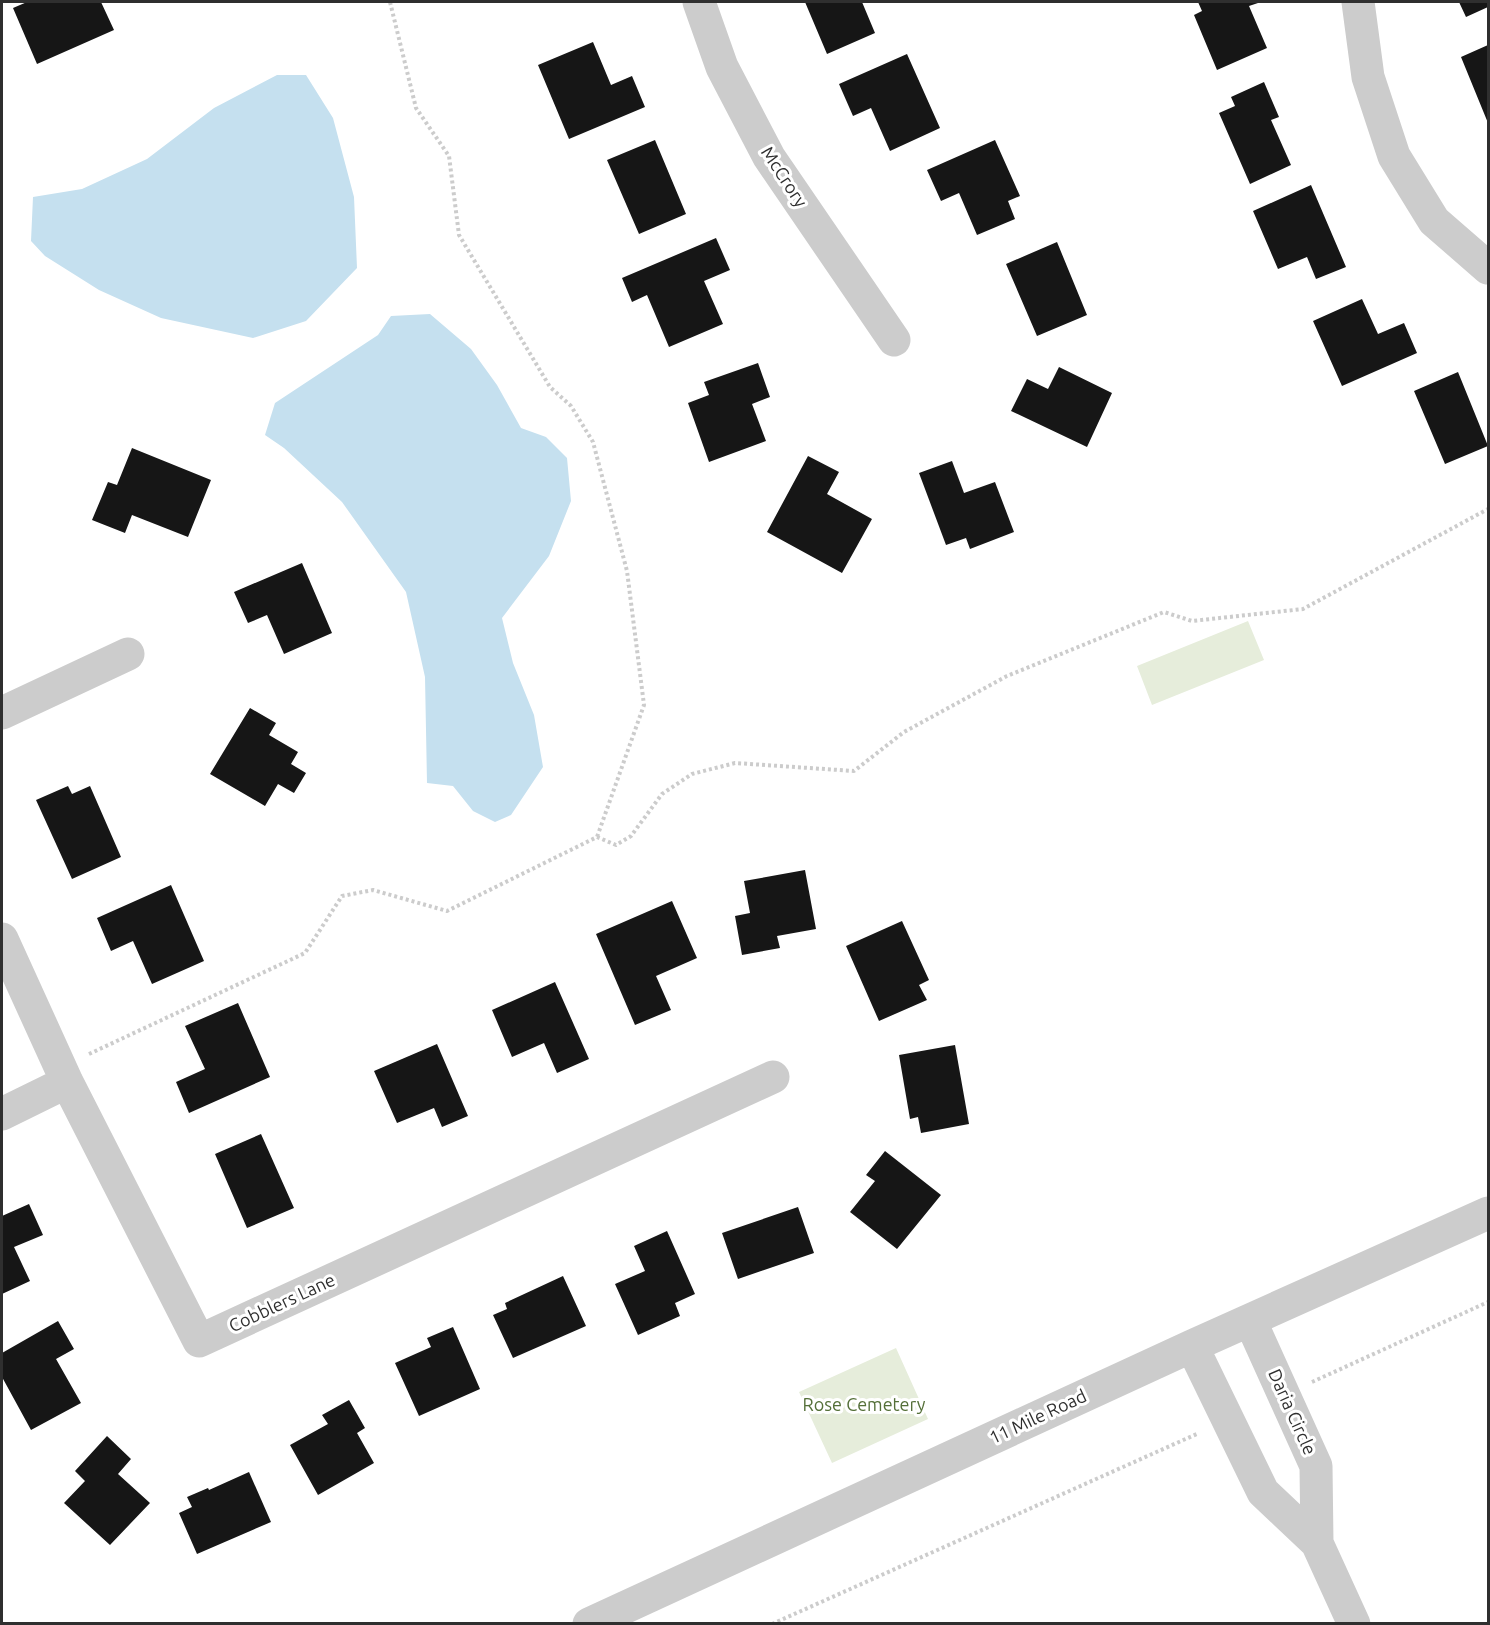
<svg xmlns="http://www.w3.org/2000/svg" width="1490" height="1625" viewBox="0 0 1490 1625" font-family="Ubuntu,sans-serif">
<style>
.green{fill:#e6eddb}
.water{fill:#c5e0ef}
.building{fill:#161616}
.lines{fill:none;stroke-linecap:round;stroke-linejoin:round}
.path{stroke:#ccc;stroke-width:4;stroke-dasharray:3 3;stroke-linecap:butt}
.minor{stroke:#ccc;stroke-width:33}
.labels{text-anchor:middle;stroke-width:6;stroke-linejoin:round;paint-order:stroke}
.street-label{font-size:18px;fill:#2f2f2f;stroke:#fff}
.park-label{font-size:18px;fill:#546f38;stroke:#fff}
</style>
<rect width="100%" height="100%" fill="#fff"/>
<path class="green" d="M1248,621l16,39 -112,45 -15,-39z
M896,1348l32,71 -96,44 -33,-71z"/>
<path class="water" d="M277,75h29l27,43 21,79 3,71 -51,53 -53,17 -92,-20 -62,-28 -54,-34 -14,-15 2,-44 49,-8 65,-30 67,-51z
M430,314l41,35 26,36 24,43 25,9 21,21 4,43 -22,55 -47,62 11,45 21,52 9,52 -32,48 -16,7 -22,-11 -20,-25 -26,-3 -2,-106 -19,-85 -64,-90 -58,-54 -19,-13 10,-32 103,-68 13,-19z"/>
<path class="building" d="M27,2h74l13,28 -77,34 -24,-56z
M805,2h57l13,31 -48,21z
M1198,2h63l-12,4 18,42 -50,22 -23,-55 8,-4z
M1459,2h29v5l-22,10z
M593,42l18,43 21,-9 13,31 -76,32 -31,-74z
M1488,45v78l-27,-66z
M907,54l33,74 -50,23 -19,-43 -18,8 -14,-32z
M1264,82l15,35 -8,3 20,45 -41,19 -31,-71 16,-7 -4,-9z
M655,140l31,74 -47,20 -32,-74z
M995,140l25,56 -12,5 7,18 -38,16 -18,-42 -18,8 -14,-31z
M1311,185l35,82 -30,12 -9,-22 -29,12 -25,-58z
M716,238l14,32 -26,11 19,43 -54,23 -22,-52 -15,7 -10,-24z
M1057,242l30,73 -50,21 -31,-72z
M1362,299l16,35 26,-11 13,30 -75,33 -29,-65z
M758,363l12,34 -18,7 14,37 -57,21 -21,-59 21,-8 -5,-13z
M1059,367l53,26 -25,54 -76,-36 16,-32 21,10z
M1458,372l30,74 -43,18 -31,-73z
M132,448l79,32 -23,57 -56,-22 -7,18 -33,-13 16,-38 9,3z
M808,456l31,16 -12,22 45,25 -30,54 -75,-41z
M952,461l12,32 31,-11 19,50 -44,17 -4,-11 -20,7 -27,-72z
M302,563l30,70 -48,21 -17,-39 -19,8 -14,-31z
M250,708l26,15 -7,12 29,17 -7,12 15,9 -12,20 -16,-9 -13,22 -55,-32z
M68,786l4,8 18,-8 31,71 -49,22 -36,-79z
M805,870l11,59 -39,7 3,12 -38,7 -7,-39 15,-3 -6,-32z
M171,885l33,76 -52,23 -19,-43 -22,10 -14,-33z
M672,901l25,57 -41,18 15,34 -36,15 -39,-91z
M902,921l27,59 -10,5 8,15 -48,21 -33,-75z
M555,982l34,77 -32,14 -13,-30 -32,14 -20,-47z
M238,1003l32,74 -81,36 -13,-31 29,-13 -20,-43z
M437,1044l31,72 -26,11 -8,-19 -37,15 -23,-52z
M955,1045l14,79 -48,9 -3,-16 -8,2 -11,-64z
M261,1134l33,74 -47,20 -32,-74z
M885,1151l56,44 -44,54 -47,-37 25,-31 -9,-6z
M29,1204l14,31 -29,12 16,34 -28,13v-78z
M798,1207l16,46 -76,26 -16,-46z
M667,1231l28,63 -20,9 5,13 -42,19 -23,-51 30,-13 -11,-25z
M563,1276l23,50 -73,32 -20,-43 14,-6 -2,-6z
M58,1321l16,28 -18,10 25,44 -50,27 -29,-53v-24z
M453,1327l27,62 -61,27 -24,-53 36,-16 -4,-9z
M349,1400l16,28 -8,5 17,30 -56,32 -28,-50 38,-21 -6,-9z
M107,1436l24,23 -13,15 32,29 -40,42 -46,-42 21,-22 -10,-10z
M249,1472l22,50 -74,32 -18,-41 13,-6 -5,-10 21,-9 1,2z"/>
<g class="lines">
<path class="path" d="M390,2l26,106 33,48 10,79 91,152 21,19 22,36 34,129 17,134 -47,132
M89,1054l216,-101 37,-57 31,-6 74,21 150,-74 19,8 15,-9 31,-42 30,-20 43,-11 119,8 50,-39 103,-56 157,-64 28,9 111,-12 185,-100
M1312,1382l176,-80
M772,1624l427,-191"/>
<path class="minor" d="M699,2l23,65 47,90 125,183
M1358,2l10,75 26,79 40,65 54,47
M2,713l126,-59
M2,939l65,143 132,259 574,-264
M2,1114l65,-32
M1250,1320l66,146 1,77
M1192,1346l71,146 54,51 37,81
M589,1624l603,-278 296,-133"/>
</g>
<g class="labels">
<g class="street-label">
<text transform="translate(784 177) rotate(57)" y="6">McCrory</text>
<text transform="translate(282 1303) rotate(-25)" y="6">Cobblers Lane</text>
<text transform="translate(1292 1412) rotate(66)" y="6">Daria Circle</text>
<text transform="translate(1038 1417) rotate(-25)" y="6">11 Mile Road</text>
</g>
<g class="park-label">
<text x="864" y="1411">Rose Cemetery</text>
</g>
</g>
<rect width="1490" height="1625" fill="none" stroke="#2f2f2f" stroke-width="6"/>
</svg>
